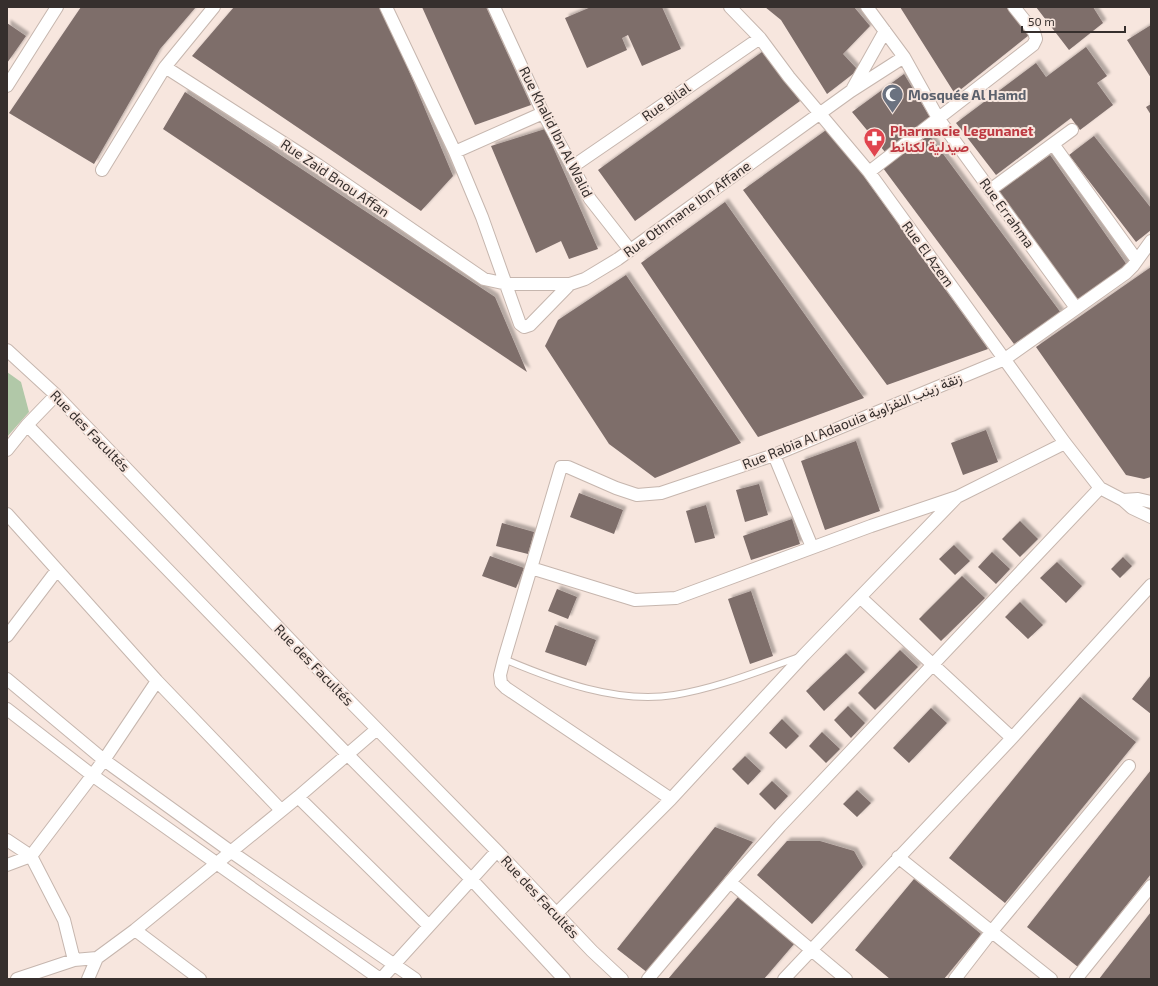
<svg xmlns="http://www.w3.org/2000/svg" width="1158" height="986" viewBox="0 0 1158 986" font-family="'Exo 2',Vazirmatn,sans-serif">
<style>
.green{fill:#b1c8a8}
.building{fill:#7e6e6b;filter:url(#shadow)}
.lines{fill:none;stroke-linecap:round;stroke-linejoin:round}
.service-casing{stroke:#c6b6ae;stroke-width:8}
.minor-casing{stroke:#c6b6ae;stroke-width:14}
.service{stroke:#fff;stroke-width:6}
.minor{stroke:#fff;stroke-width:12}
.labels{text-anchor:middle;stroke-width:4;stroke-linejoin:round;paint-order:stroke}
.worship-label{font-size:14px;font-weight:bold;fill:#5b616d;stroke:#f7e6de;text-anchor:start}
.street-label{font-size:14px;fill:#362f2d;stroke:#f7e6de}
.health-label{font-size:14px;font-weight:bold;fill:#be3a42;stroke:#f7e6de;text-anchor:start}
</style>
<defs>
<filter id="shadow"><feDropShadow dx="3.5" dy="-3.5" stdDeviation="1" flood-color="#0004"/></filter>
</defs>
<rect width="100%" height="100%" fill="#f7e6de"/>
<path class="green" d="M7,372l14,10 8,30 -22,25z"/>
<path class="building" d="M81,7h115l-36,42 -66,115 -85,-51z
M234,7h145l20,40 54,129 -32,35 -229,-155z
M422,7h64l45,98 -56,20z
M591,7h71l19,42 -39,17 -14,-31 -6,3 5,12 -40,18 -22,-50z
M765,7h89l16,19 -27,28 15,16 -31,24 -46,-74z
M900,7h106l23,28 -74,59z
M1036,7h57l10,16 -34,27z
M7,23l19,13 -19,27z
M1151,25v53l-24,-38z
M1086,47l21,29 -10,7 16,22 -33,25 -9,-12 -75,57 -40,-52 80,-60 10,14z
M762,52l38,49 -165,120 -37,-51z
M904,74l27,45 -46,33 -33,-40z
M185,92l310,205 32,75 -364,-243z
M1151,104v11l-5,-8z
M829,128l159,221 -101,36 -144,-195z
M545,129l53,120 -29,10 -8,-18 -25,12 -45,-107z
M929,135l132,178 -47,31 -131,-176z
M1094,136l57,72v22l-15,12 -67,-87z
M1050,155l77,110 -53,37 -76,-110z
M725,202l139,196 -106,39 -117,-174z
M1151,267v210l-7,2 -18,-4 -90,-128z
M626,275l115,168 -86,35 -46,-34 -64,-98 13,-26z
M986,430l12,32 -35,13 -12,-32z
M856,441l24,70 -55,19 -24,-69z
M759,484l9,31 -23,7 -9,-32z
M579,493l44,17 -9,24 -44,-17z
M706,505l9,33 -20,5 -9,-32z
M792,519l8,25 -49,16 -8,-24z
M1020,521l18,18 -18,18 -18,-18z
M502,523l32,9 -6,22 -32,-8z
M954,545l16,16 -15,14 -16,-16z
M992,552l18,17 -14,15 -18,-17z
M490,556l34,12 -8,20 -34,-12z
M1123,557l9,9 -12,12 -9,-9z
M1057,562l25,24 -16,17 -26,-25z
M962,576l23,22 -44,43 -22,-22z
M557,589l20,8 -9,22 -20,-8z
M751,591l22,65 -23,8 -22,-65z
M1020,602l23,23 -15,14 -23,-22z
M555,625l41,15 -10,26 -41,-14z
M900,650l18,17 -43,43 -17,-17z
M846,653l19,19 -41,39 -18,-20z
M1151,675v39l-19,-15z
M1080,697l56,45 -131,161 -56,-45z
M848,706l17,17 -14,15 -17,-18z
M931,708l16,15 -38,40 -16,-15z
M782,719l17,17 -13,13 -17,-16z
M822,732l18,17 -14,14 -17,-17z
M745,756l16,15 -13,14 -16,-16z
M1151,770v104l-73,93 -51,-40z
M772,781l16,15 -13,14 -16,-16z
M857,790l14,13 -14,14 -14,-13z
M715,827l38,15 -105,131 -31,-24z
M787,841h33l34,10 9,16 -51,57 -55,-49z
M914,879l67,55 -37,45h-54l-35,-29z
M738,897l56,47 -30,35h-96z
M1151,912v67h-52z"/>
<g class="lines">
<defs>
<path id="service" d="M504,659c52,22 113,45 170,36 43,-7 85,-24 125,-38"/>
<path id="minor" d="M386,7l69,145 27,65 38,107 4,3 6,-2 40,-41
M494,7l49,106 47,86 40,51
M730,7l30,31 29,39 80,95 196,271 35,45 23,12 9,8 19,9
M867,7l37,50 34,61 138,190
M165,67l153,98 166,114 23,5h63l15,-5 33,-20 233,-168 53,-34
M7,86l50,-79
M853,88l32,-57
M1053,144l83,115
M455,152l88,-39
M572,167l188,-129
M102,170l63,-103 49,-60
M869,172l164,-127 3,-6 -2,-7 -20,-25
M990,190l82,-60
M7,350l49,45 266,278 175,178 95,100 30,28
M27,425l320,329 125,126 92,99
M7,450l20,-25 29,-30
M774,455l38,92
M1123,500l15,-1 13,3
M7,514l150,167 124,129
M531,568l104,32 41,-2 195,-72 86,-29 108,-54
M861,598l151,140
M7,636l50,-66
M7,679l97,81 126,91 185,128
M7,709l85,66 288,204
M298,797l131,129
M671,799l-165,-111 -5,-5 -1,-8 4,-16 57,-192h7l48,21 21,7 24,-2 113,-38 231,-96 121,-86 7,-7 18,-25
M7,840l24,16 33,64 10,40
M898,857l153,122
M7,865l24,-9 73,-96 53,-79
M730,882l50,-56 320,-338
M556,914l115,-115 133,-144 153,-158
M135,930l65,49
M17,979l57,-19 23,-2
M88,979l9,-21 38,-28 163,-133 79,-68
M381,979l116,-128
M648,979l82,-97 116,97
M784,979l228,-241 139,-153
M955,979l37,-48 137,-165
M1076,979l75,-93"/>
</defs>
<use href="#service" class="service-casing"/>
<use href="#minor" class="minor-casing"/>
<use href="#service" class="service"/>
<use href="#minor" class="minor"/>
</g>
<defs>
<symbol id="mosque-pin" viewBox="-11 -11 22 30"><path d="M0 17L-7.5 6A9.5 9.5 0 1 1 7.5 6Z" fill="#6b7280" stroke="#f7e6de"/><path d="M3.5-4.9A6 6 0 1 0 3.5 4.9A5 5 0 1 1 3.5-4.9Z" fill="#fff"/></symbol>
<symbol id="pharmacy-pin" viewBox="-11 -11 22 30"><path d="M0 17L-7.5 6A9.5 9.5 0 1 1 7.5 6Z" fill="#e0444e" stroke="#f7e6de"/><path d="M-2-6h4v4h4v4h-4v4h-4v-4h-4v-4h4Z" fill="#fff"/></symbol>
</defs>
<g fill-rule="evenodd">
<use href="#mosque-pin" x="880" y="82" width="25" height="34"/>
<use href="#pharmacy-pin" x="862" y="126" width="25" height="34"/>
</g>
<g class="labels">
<g class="worship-label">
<text x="908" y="100">Mosquée Al Hamd</text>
</g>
<g class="street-label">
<text transform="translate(666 102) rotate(-35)" y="5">Rue Bilal</text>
<text transform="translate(556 132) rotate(63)" y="5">Rue Khalid Ibn Al Walid</text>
<text transform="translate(335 178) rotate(34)" y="5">Rue Zaid Bnou Affan</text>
<text transform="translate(687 209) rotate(-36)" y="5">Rue Othmane Ibn Affane</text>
<text transform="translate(1007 213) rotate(54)" y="5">Rue Errahma</text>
<text transform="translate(928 254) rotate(54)" y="5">Rue El Azem</text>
<text transform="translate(852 421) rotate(-22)" y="5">Rue Rabia Al Adaouia زنقة زينب النفزاوية</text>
<text transform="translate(90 431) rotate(46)" y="5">Rue des Facultés</text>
<text transform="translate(314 665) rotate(46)" y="5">Rue des Facultés</text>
<text transform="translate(540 897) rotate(47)" y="5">Rue des Facultés</text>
</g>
<g class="health-label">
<text x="890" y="136">Pharmacie Legunanet<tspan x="890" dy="16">صيدلية لكنانط</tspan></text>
</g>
</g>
<rect width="1158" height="986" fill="none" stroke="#362f2d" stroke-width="16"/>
<path d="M1022 26v6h103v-6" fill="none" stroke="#362f2d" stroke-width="2"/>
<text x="1028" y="26" font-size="12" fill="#362f2d" stroke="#f7e6de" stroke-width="3" paint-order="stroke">50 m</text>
</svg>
